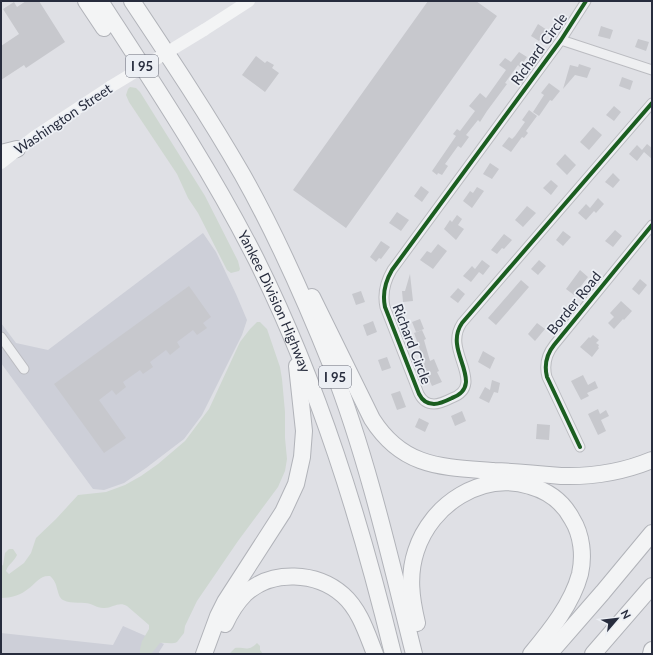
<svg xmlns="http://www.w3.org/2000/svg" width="653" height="655" viewBox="0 0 653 655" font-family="Lato,sans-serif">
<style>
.built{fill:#cdcfd8}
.green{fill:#ced7d0}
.building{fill:#c7c8cd}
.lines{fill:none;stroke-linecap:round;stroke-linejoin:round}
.minor-casing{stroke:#bbbcc1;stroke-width:11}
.motorway-casing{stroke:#b1b3b9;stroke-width:18}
.minor{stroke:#eeeff1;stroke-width:9}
.secondary{stroke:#f3f4f5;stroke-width:12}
.motorway{stroke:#f3f4f5;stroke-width:16}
.secondary-bridge{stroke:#f3f4f5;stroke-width:12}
.cycleway-casing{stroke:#eceff4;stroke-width:6}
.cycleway{stroke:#1b5e20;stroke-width:4}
.labels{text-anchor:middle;stroke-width:3.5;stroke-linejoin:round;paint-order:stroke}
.shield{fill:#eceff4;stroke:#626674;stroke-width:1}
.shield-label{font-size:13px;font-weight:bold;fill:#272c3d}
.street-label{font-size:14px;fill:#272c3d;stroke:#eceff4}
</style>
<rect width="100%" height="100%" fill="#dfe0e5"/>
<path class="built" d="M203,233l13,19 20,42 11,26 -5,15 -40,80 -18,24 -38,29 -22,15 -20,7 -11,-1 -92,-126v-40l15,20 32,7z
M123,626l41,18 -5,8v2h-158v-21l112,12z"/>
<path class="green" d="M130,87l6,1 4,4 65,104 33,65 2,8 -1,2 -8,2 -4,-3 -29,-57 -10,-15 -11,-24 -48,-72 -3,-7 2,-6z
M257,322h3l7,7 13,38 2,12 3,33v26l2,21 -2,12 -7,16 -40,54 -41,60 -12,25 -1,7 -7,9c-6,3 -11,0 -17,1l-9,11h-11v-5l2,-8 7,-12v-4l-22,-19c-9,-5 -15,3 -24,2 -6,0 -12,-5 -18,-5 -7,-1 -15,1 -22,-3 -7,-4 -4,-17 -13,-24 -10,-1 -14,7 -22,13 -7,6 -17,9 -27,9v-32l2,-1 2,-12 4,-4h4l4,6c-3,7 -8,8 -11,16l3,3 15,-11 7,-10 5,-15 20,-19 22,-24 28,-3 19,-7 16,-9 17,-12 27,-23 24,-32 31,-67 10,-13z
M257,643l3,3v4l3,4h-34l6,-6c10,-1 13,4 22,-5z"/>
<path class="building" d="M26,1h13l26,41 -39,26 -2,-3 -23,15v-34l18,-12 -16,-25 11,-7 3,5z
M428,1h48l21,15 -151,212 -53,-38z
M538,24l9,6 -8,11 -8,-5z
M601,26l12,4 -3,9 -12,-3z
M638,39l11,3 -3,9 -11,-4z
M519,52l8,5 -7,10 -2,-2 -13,18 2,1 -20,27 -7,11 -2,-2 -12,15 3,2 -8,11 -3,-2 -13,18 3,2 -6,9 -4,-2 -1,2 -5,-4 24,-35 -3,-2 4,-5 3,2 15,-20 -6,-5 11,-13 6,5 20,-28 -7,-5 6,-7 6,4z
M256,56l9,7 2,-2 7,4 -2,3 7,5 -14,19 -23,-17z
M579,64l12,4 -4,10 -12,-3 -12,14 7,-24 8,2z
M622,77l11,4 -3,9 -11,-4z
M549,83l11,8 -8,10 -2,-1 -11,16 -6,-4 11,-17 -3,-2z
M614,106l7,6 -7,9 -8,-6z
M529,110l8,6 -11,15 2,2 -4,5 -2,-1 -11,15 -9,-6 7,-9 3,2 3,-3 10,-14 -3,-2z
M593,127l9,8 -13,15 -9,-8z
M647,144l5,4v11l-8,-7 -7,9 -8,-7 8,-9 5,5z
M565,154l11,11 -9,10 -11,-11z
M490,163l9,6 -7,10 -9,-5z
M613,173l7,7 -7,8 -8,-6z
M551,180l7,6 -7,9 -8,-7z
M421,186l8,6 -7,10 -8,-6z
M477,187l7,4 -12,17 -9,-7 7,-10 3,2z
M598,198l6,6 -8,9 -2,-2 -8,9 -8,-7 8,-9 4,4z
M527,206l9,7 -13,14 -8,-7z
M397,212l12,8 -8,11 -12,-8z
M457,215l5,4 -4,6 6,4 -8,11 -12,-11 6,-9 2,2z
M615,230l7,6 -9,11 -8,-6z
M563,231l8,6 -8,9 -7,-6z
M504,234l8,6 -8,9 -2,-1 -5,6 -6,-4z
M381,241l9,6 -9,12 -2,-1 -3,4 -6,-5z
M438,244l9,7 -14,18 -13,-9 7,-9 4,2z
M482,260l8,6 -7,9 -4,-3 -8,10 -8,-6 9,-10 3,3z
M539,260l7,6 -8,9 -7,-6z
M580,270l8,7 -14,18 -8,-6z
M410,274l3,27 -10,1 -1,-11h3z
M640,279l7,6 -8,10 -7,-6z
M521,280l8,7 -33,38 -8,-7z
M189,286l22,31 -8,6 4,5 -10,7 -4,-5 -16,12 3,5 -10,8 -4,-5 -16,12 3,5 -10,7 -3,-4 -17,12 3,5 -10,8 -4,-5 -13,10 27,38 -22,15 -50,-69z
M458,288l7,6 -7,9 -8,-6z
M361,291l4,11 -9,3 -4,-11z
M621,301l11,10 -8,9 -1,-1 -9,10 -6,-6 6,-6 -4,-4z
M420,319l4,10 -8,3 -4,-10z
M373,321l4,11 -10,4 -4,-11z
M537,323l8,6 -10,12 -7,-7z
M422,330l4,9 -2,1 6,21 4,-2 5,12 -2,1 5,10 -10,4 -10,-22 3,-1 -11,-30z
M593,335l6,5 -3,3 3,2 -1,2 1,1 -7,9 -12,-10 9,-10 1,1z
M483,351l12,7 -5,11 -12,-7z
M387,357l4,11 -9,3 -4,-11z
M583,375l5,10 7,-4 3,7 -11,5 2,3 -8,4 -10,-19z
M492,380l8,3 -2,10 -4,-1 -5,11 -10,-5 6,-11 5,3z
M400,391l6,16 -9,3 -6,-16z
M598,409l2,5 6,-4 3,6 -8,4 5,11 -8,4 -10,-21z
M462,411l4,10 -11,5 -4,-10z
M419,418l10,5 -4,9 -10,-5z
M537,424l13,1 -1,15 -13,-1z"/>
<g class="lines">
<defs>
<path id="minor" d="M586,1l-25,39 -169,230c-7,12 -10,23 -7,37l34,87c3,6 8,10 15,10 6,0 12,-3 18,-6 27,-10 7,-34 5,-54 -1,-8 1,-15 5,-21l190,-220
M561,40l91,30
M1,337l23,32
M580,447l-33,-70c-3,-12 -1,-22 7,-32l98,-120"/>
<g id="motorway">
<path d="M86,1l18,27"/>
<path id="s1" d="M100,1c55,85 111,169 157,260 62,125 103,258 136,393"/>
<path d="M132,1c38,57 76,114 110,173 35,62 64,128 90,193 36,93 58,191 82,287"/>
<path d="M1,153l16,-4"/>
<path d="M312,297l60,122c31,49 70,48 122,52 23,1 45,3 67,5 32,1 62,-4 91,-16"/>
<path d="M417,623c-6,-25 -9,-48 -1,-72 15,-47 66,-80 114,-65 18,5 33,16 42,33 10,16 12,37 8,55 -8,30 -30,57 -49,80"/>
<path d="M225,624c5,-11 12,-22 20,-30 27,-25 72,-22 98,1 17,15 24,39 32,59"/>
<path d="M204,654l14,-38 7,-14 58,-90 13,-28 6,-27 2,-26 -7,-65"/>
<path d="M549,654l54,-62 49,-59"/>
<path d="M593,654l59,-68"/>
<path d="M651,654l1,-4"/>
</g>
</defs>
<use href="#minor" class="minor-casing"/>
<use href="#motorway" class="motorway-casing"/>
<use href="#minor" class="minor"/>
<path class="secondary" d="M204,30l45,-29
M1,163l33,-26 76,-50"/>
<use href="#motorway" class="motorway"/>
<path class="secondary-bridge" d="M110,87l94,-57"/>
<defs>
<path id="cycleway" d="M586,1l-25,39 -169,230c-7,12 -10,23 -7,37l34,87c3,6 8,10 15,10 6,0 12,-3 18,-6 27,-10 7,-34 5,-54 -1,-8 1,-15 5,-21l190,-220
M580,447l-33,-70c-3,-12 -1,-22 7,-32l98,-120"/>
</defs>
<use href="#cycleway" class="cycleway-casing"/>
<use href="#cycleway" class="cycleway"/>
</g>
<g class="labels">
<g class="shield">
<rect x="126" y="55" width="32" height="22" rx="3"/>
<rect x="319" y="366" width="32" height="22" rx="3"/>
</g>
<g class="shield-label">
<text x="142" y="71">I 95</text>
<text x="335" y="382">I 95</text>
</g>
<g class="street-label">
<text transform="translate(539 49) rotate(-54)" y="5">Richard Circle</text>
<text transform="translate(63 119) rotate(-34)" y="5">Washington Street</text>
<text dy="5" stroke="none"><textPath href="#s1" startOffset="348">Yankee Division Highway</textPath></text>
<text transform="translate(574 303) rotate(-51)" y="5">Border Road</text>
<text transform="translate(412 344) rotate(69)" y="5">Richard Circle</text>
</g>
</g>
<rect width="653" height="655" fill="none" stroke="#272c3d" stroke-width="4"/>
<g transform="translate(617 619) rotate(62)" stroke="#eceff4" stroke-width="3" paint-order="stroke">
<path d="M0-3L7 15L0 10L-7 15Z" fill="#272c3d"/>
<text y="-6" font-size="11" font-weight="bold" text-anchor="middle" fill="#272c3d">N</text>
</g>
</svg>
